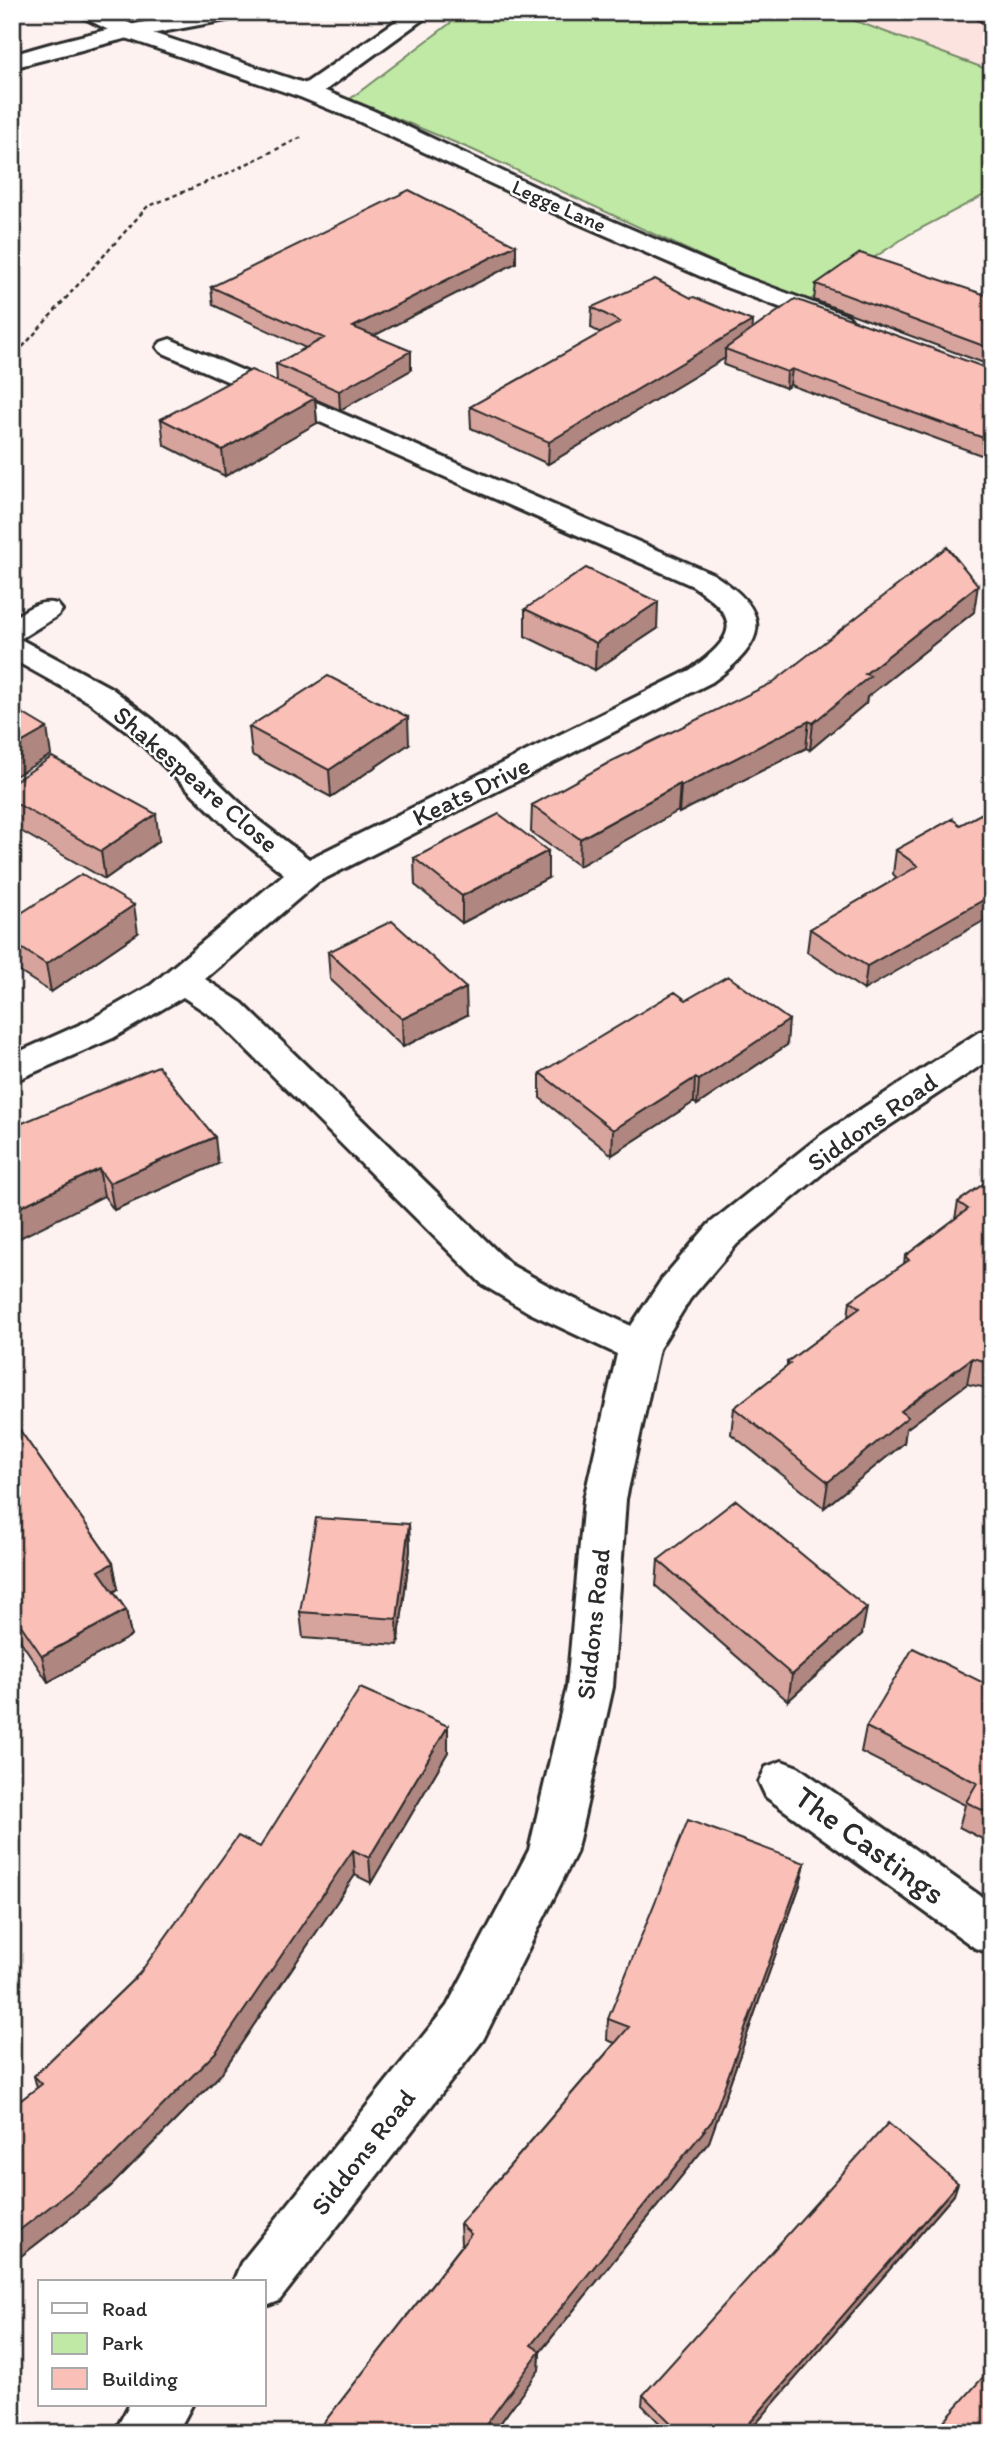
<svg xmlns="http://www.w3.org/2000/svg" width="1004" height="2445" viewBox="0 0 1004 2445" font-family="Itim,sans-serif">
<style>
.built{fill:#fde3e0}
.green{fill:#c0e9a5;stroke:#768a68;stroke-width:2}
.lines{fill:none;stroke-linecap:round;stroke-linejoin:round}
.minor-casing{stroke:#2b2b2b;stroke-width:6}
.tertiary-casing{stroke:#2b2b2b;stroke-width:6}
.secondary-casing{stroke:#2b2b2b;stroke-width:6}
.path{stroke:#2b2b2b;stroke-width:2.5;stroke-dasharray:4.5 3.5;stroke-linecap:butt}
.minor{fill:#fff;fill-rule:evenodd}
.tertiary{fill:#fff;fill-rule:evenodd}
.secondary{fill:#fff;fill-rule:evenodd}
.wall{fill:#d7a49d;stroke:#2b2b2b;stroke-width:2}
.shaded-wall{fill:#af8680;stroke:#2b2b2b;stroke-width:2}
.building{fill:#fabfb7;stroke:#2b2b2b;stroke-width:2}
.labels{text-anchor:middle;stroke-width:5;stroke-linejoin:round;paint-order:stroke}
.far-street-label{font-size:21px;fill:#2b2b2b;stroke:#fff}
.street-label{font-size:26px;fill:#2b2b2b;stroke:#fff}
.near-street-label{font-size:32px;fill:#2b2b2b;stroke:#fff}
</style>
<rect width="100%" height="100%" fill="#fef2f1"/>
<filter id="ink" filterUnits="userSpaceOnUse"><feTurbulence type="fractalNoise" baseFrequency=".0143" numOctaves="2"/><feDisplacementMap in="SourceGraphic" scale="14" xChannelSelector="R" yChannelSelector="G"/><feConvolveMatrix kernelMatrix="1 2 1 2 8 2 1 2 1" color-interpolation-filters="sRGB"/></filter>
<g filter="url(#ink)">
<path class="built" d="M831,12h161v59z"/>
<path class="green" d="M465,12h366l161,59v120l-82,43 -100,66 -66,-24 -271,-126 -123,-51z"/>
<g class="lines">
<defs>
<path id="minor" d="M78,12h27l31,14 3,5 -3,5h-16l-39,-20z
M409,12h24l-117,85h-16l-3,-5 3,-5z
M170,339l543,235c62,39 54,68 -1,108l-394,200 -113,97 37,24 269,262 47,26 73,35 31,-47 47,-55 111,-88 159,-104 13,-3v29l-146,96 -109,90 -47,55 -31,50 -33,150 -13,188 -37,166 -93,187 -204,261 -15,6v-25h-31l8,-19 206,-257 82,-156 38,-163 17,-188 33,-145 -87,-41 -47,-28 -267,-266 -33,-22 -70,41 -101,44v-27l76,-34 63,-36 133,-111 -49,-39 -104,-101 -42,-32 -77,-43v-40c15,-10 27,-20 45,-15l5,6 -5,6 -37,23 91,49 42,32 106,101 50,38 381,-189c46,-33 53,-51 3,-84l-532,-234 -4,-5 4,-5z
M782,1761l16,6 194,137v50l-17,-6 -209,-151 -7,-15 7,-15z
M129,2405h63l-15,28h-63z"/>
<path id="tertiary" d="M128,25l188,62 58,24 187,88 180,77 107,40 4,5 -4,5 -9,3 -9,-3 -107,-40 -178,-77 -187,-88 -58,-24 -180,-61 -3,-5 3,-5z"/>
<path id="secondary" d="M197,12h50l-3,4 -7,2 -113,21 -112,29v-13c61,-19 123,-32 185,-43z"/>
</defs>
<use href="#minor" class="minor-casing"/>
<use href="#tertiary" class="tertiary-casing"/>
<use href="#secondary" class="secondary-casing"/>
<path class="path" d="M12,359l135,-152 79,-33 76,-37"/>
<use href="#minor" class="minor"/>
<use href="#tertiary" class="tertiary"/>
<use href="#secondary" class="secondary"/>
</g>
<path class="wall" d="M963,12h29v16z
M516,245v18l-143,73 38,34 -71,40 -25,-11 2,24 -92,53 -61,-31 -3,-26 116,-38 -1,-17 30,-16 -93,-43 -2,-18z
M816,284l176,13v69l-178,-66z
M592,307l160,23 240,40v89l-202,-74 -4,3 -62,-23 1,-7 -177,106 -77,-36 -1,-21 131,-74 -10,-5z
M525,609l132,20 -62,41 -70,-34z
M974,612l-107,85 -1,6 -56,47 -4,-2 -127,65 -1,-2 -99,55 -48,-34 1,-27z
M249,727l160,17 -78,53 -79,-42z
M12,783l147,58 -54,38 -93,-53z
M952,819l-88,171 -57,-38 3,-23 87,-51 -4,-4 3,-24z
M414,858l134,20 -86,45 -47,-38z
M12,919l126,14 -87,59 -39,-25z
M328,952l139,63 -64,32 -73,-68z
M686,1000l101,45 -90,60 -3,-3 -82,53 -72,-57v-25z
M13,1127l205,37 -104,46 -10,-14z
M992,1178v211l-25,-5 -61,45 -2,14 -80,65 -93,-74 3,-26 53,-41v-5l61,-45 2,-16 54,-37 1,-8 50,-37 3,-17z
M12,1419l101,144 5,26 -4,3 12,18 5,26 -83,46 -36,-54z
M409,1524l1,26 -12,95 -95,-7 -3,-26z
M658,1560l204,74 -74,67 -132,-115z
M992,1687v157l-33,-17 6,-22 -104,-53 5,-25z
M448,1726v26l-77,131 -16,-8 -135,200 -110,112 -98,76v-156l25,-19 -3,-12 105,-102 121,-127z
M805,1863l-5,22 -91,257 -169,210 -1,18 -46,63h-177l146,-188 -1,-1 -1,-20 155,-181 -8,-3 1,-21z
M954,2195l-206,238h-79l-27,-28 1,-10z"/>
<path class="shaded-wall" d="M516,245v18l-162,83 -1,-19z
M752,321l-1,21 -26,7v9l-177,106 1,-22z
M411,351v19l-71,40 -1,-19z
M792,369l-2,16 -4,3 1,-16z
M315,398l2,25 -92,53 -3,-26z
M978,585l-4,27 -107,85 -1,6 -56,47 3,-27 52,-49z
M658,602l-1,27 -62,41 1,-27z
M408,717l1,27 -78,53 -2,-27z
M809,721l-3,27 -127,65 2,-27z
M47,728l4,27 -39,23v-30z
M680,784l-2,27 -99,55 1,-27z
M156,814l3,27 -54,38 -4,-28z
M548,851v27l-86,45v-27z
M992,895v21l-128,74 3,-24z
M134,905l4,28 -87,59 -5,-28z
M466,988l1,27 -64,32 -1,-28z
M789,1020l-2,25 -90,60 2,-25z
M695,1078l-1,24 -82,53 1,-25z
M215,1137l3,27 -104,46 -5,-27z
M99,1169l5,27 -92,46v-31z
M972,1358l-5,26 -61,45 -2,14 -80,65 4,-26 73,-71z
M409,1524l1,26 -12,95 -1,-26z
M113,1563l5,26 -14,8 -5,-26z
M867,1608l-5,26 -74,67 4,-26z
M126,1610l5,26 -83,46 -6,-26z
M448,1726v26l-77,131 -2,-25z
M353,1850l2,25 -135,200 -110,112 -98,76v-27z
M805,1863l-5,22 -91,257 -169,210 -1,18 -46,63h-13z
M958,2183l-4,12 -206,238h-7z"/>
<path class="building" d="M409,190l107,55 -163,82 58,24 -72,40 -63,-27 48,-26 -113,-51z
M860,253l132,44v52l-176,-65z
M655,279l36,19 3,-1 58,24 -203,121 -79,-35 150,-85 -28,-15z
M795,299l197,71v71l-200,-72 -5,3 -62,-23z
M251,370l64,28 -93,52 -61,-31z
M947,547l31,38 -113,89 5,2 -57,47 -4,-2 -128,65 -1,-2 -100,55 -48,-34 78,-43 162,-79z
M586,568l72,34 -62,41 -71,-34z
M328,676l80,41 -79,53 -80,-43z
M12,707l35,21 -35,20z
M52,757l104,57 -55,37 -89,-50v-18z
M992,808v87l-125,71 -57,-37 108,-63 -22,-16 56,-31 8,6z
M499,814l49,37 -86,45 -48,-38z
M82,874l52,31 -88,59 -34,-22v-23z
M392,921l74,67 -64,31 -74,-67z
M728,976l61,44 -90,60 -4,-2 -82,52 -73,-57 135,-81 11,8z
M158,1066l57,71 -106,46 -10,-14 -87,42v-86l1,2z
M992,1178v185l-20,-5 -71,53 7,6 -80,65 -94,-74 56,-44 -3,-2 73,-54 -10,-7 59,-41 -4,-4 63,-47 -10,-7z
M12,1419l101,144 -14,8 27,39 -84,46 -30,-44z
M736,1500l131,108 -75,67 -134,-115z
M316,1518l93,6 -12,95 -97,-7z
M913,1648l79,39v128l-26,-13 11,-19 -111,-56z
M360,1688l88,38 -79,132 -16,-8 -137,202 -112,113 -92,71v-129l30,-23 -8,-8 105,-102 99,-138 22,11z
M688,1820l117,43 -93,258 -181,224 9,6 -60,82h-164l155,-199 -11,-10 169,-197 -21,-8z
M888,2123l70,60 -217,250h-60l-38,-38z
M992,2367v66h-59z"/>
</g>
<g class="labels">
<g class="far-street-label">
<text transform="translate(559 206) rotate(24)" y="7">Legge Lane</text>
</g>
<g class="street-label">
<text transform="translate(196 779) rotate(41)" y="9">Shakespeare Close</text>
<text transform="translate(471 791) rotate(-26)" y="9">Keats Drive</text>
<text transform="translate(872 1122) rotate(-35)" y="9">Siddons Road</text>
<text transform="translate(593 1624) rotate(-84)" y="9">Siddons Road</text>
<text transform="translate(363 2152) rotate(-52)" y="9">Siddons Road</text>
</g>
<g class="near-street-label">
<text transform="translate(870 1845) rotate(36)" y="11">The Castings</text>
</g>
</g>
<rect width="1004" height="2445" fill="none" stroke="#fff" stroke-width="42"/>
<rect x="21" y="21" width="962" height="2403" fill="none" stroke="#2b2b2b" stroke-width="2.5" filter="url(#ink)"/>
<rect x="38" y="2280" width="228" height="126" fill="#ffffff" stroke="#aaaaaa" stroke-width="2"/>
<rect x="52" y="2303" width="35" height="10" fill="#ffffff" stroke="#aaaaaa" stroke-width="2"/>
<text x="102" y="2316" font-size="21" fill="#2b2b2b">Road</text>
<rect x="52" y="2333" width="35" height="21" fill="#c0e9a5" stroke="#aaaaaa" stroke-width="2"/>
<text x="102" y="2350" font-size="21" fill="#2b2b2b">Park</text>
<rect x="52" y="2368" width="35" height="21" fill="#fabfb7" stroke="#aaaaaa" stroke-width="2"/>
<text x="102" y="2386" font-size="21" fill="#2b2b2b">Building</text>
</svg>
